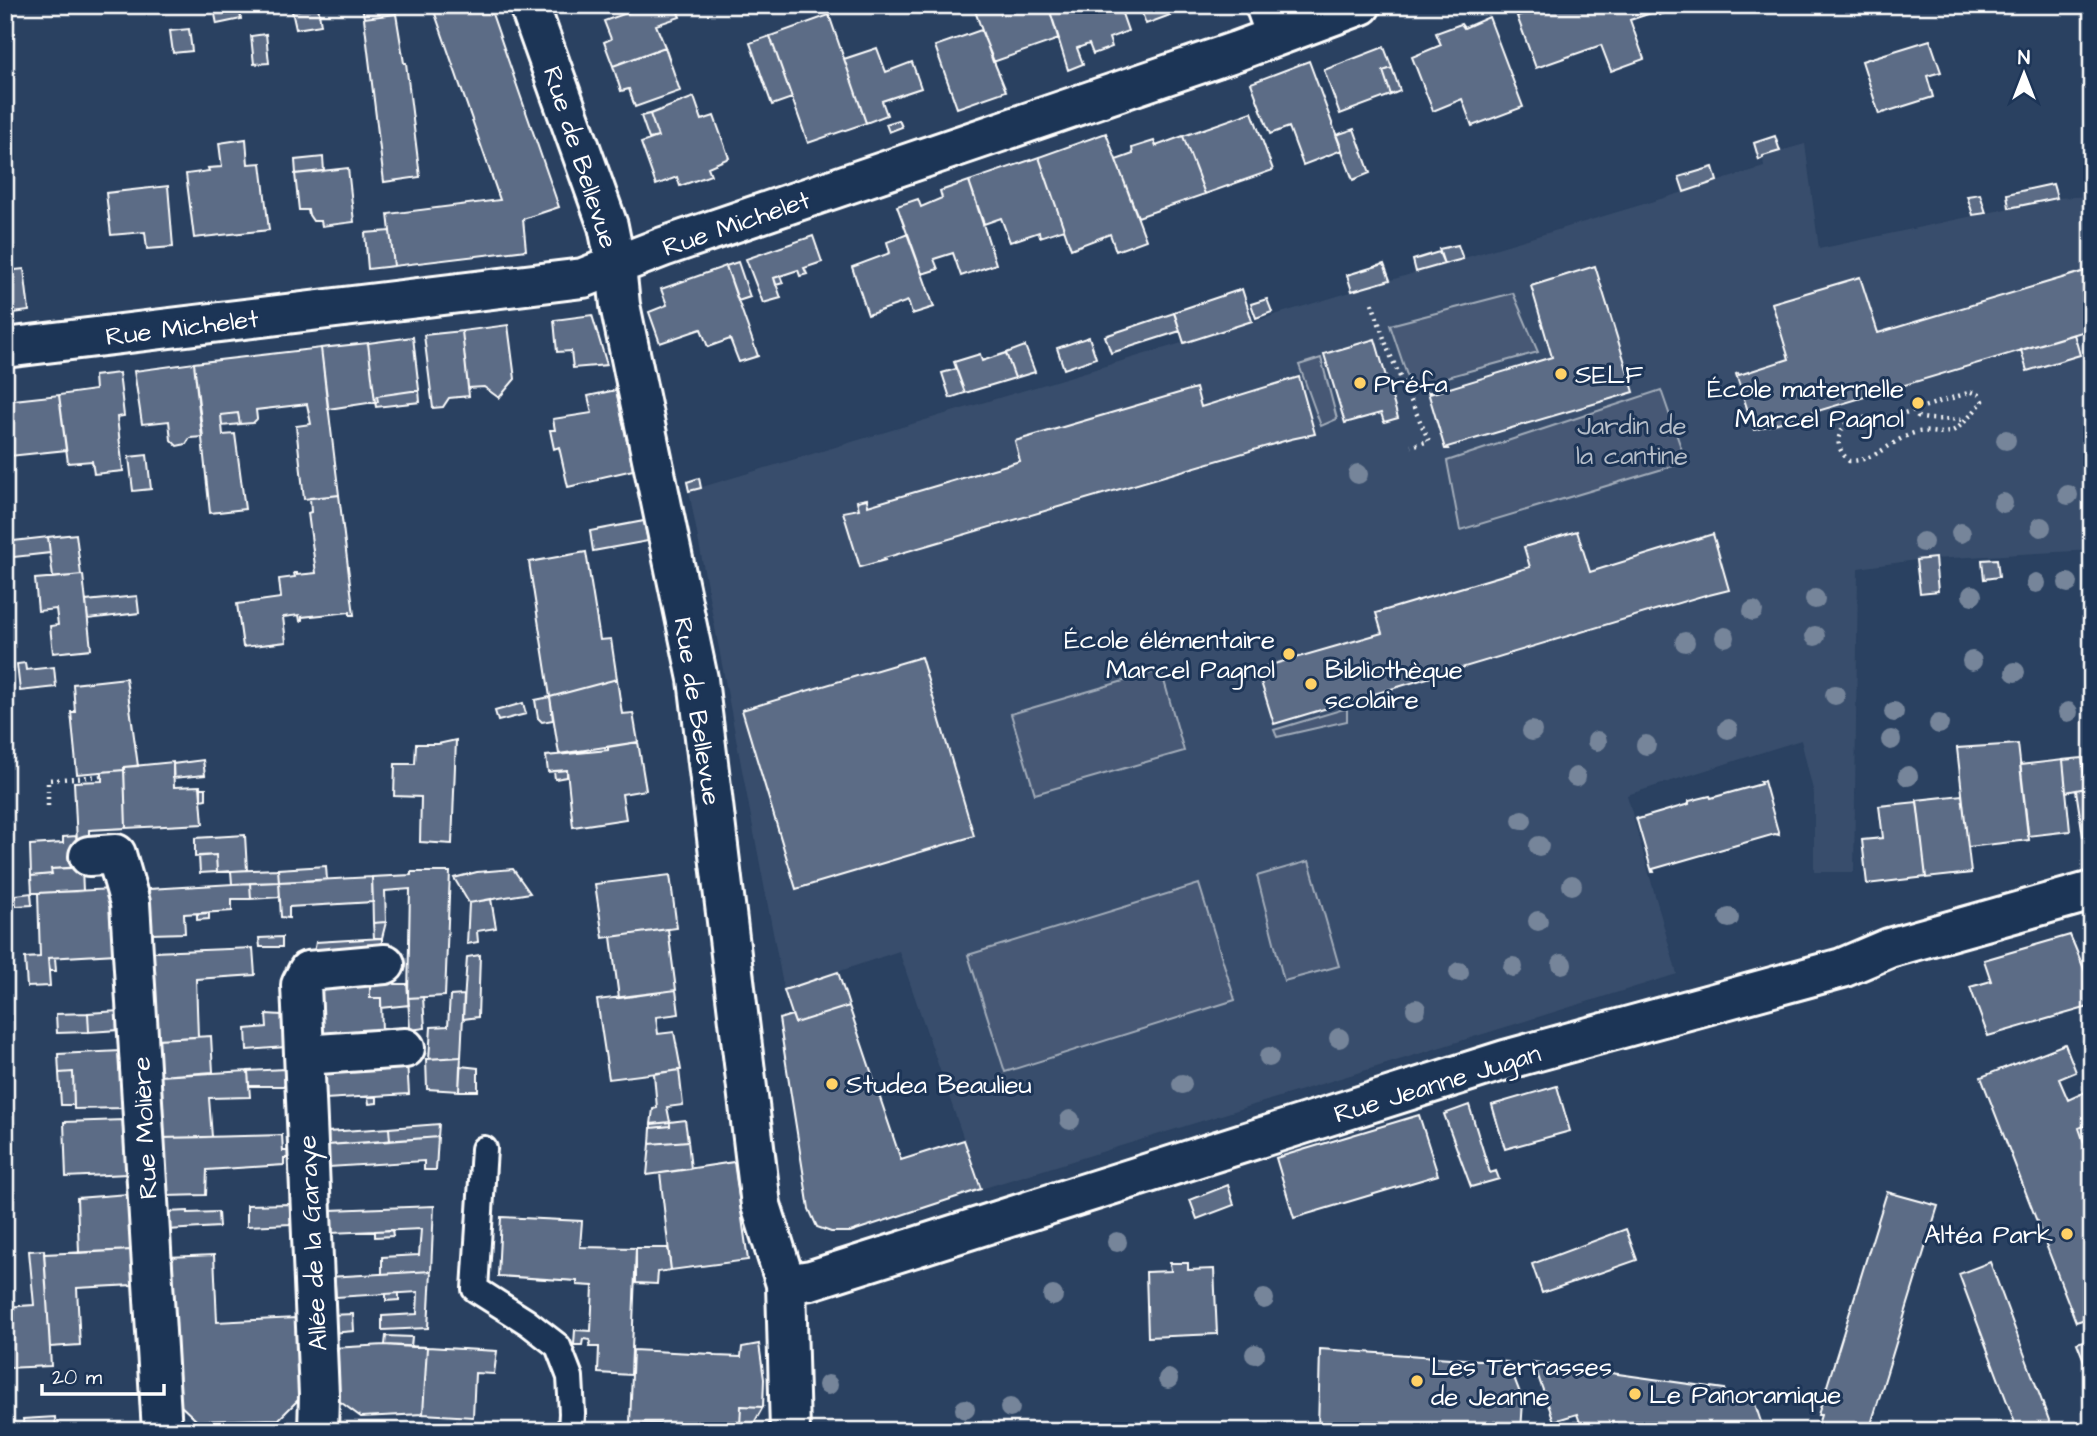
<svg xmlns="http://www.w3.org/2000/svg" width="2097" height="1436" viewBox="0 0 2097 1436" font-family="'Architects Daughter',sans-serif">
<style>
.built{fill:#394e6c}
.green{fill:#465975;stroke:#a2acba;stroke-width:2}
.building{fill:#5b6c86;stroke:#fff;stroke-width:2}
.lines{fill:none;stroke-linecap:round;stroke-linejoin:round}
.lane-casing{stroke:#fff;stroke-width:30}
.street-casing{stroke:#fff;stroke-width:44}
.path{stroke:#fff;stroke-width:4.5;stroke-dasharray:2 5;stroke-linecap:butt}
.lane{stroke:#1d3557;stroke-width:24}
.street{stroke:#1d3557;stroke-width:38}
.tree{fill:#76859a}
.poi-dot{fill:#ffd166;stroke:#1d3557;stroke-width:2.5}
.labels{text-anchor:middle;stroke-width:6;stroke-linejoin:round;paint-order:stroke}
.street-label{font-size:26px;fill:#fff;stroke:#1d3557}
.poi-label{font-size:26px;fill:#fff;stroke:#1d3557;text-anchor:start}
.park-label{font-size:26px;fill:#b5bdc8;stroke:#1d3557}
</style>
<rect width="100%" height="100%" fill="#2a4161"/>
<filter id="ink" filterUnits="userSpaceOnUse"><feTurbulence type="fractalNoise" baseFrequency=".0143" numOctaves="2"/><feDisplacementMap in="SourceGraphic" scale="14" xChannelSelector="R" yChannelSelector="G"/><feConvolveMatrix kernelMatrix="1 2 1 2 8 2 1 2 1" color-interpolation-filters="sRGB"/></filter>
<g filter="url(#ink)">
<path class="built" d="M1805,144l14,105 238,-51 35,-2v354l-176,10 -58,8 -4,304h-40v-78l-13,-54 -174,55 50,179 -696,215 -82,-238 -115,39 -95,-499 995,-299 80,-25 -1,-11z"/>
<path class="green" d="M1513,293l25,59 -127,35 -21,-62z
M1321,358l16,61 -16,7 -22,-61z
M1661,390l25,72 -226,68 -13,-69z
M1161,670l23,81 -149,43 -24,-80z
M1347,708v13l-70,16 -3,-7z
M1309,861l30,105 -55,15 -27,-105z
M1199,884l36,116 -230,72 -37,-117z"/>
<path class="building" d="M213,5h26l2,14 -24,5z
M362,5h33l1,9 -32,4z
M432,5h57l70,202 -36,12 3,31 -132,16 -6,-52 112,-14z
M649,5h26l5,12 -24,8 9,22 -52,19 -9,-24 7,-3 -7,-18z
M973,5h75l11,34 -66,23z
M1048,5h71l9,26 -19,7 3,9 -19,7 -4,-10 -12,4 6,16 -15,6z
M1139,5h58l-51,19z
M1546,5h109l2,6 -27,9 14,39 -33,12 -10,-26 -65,23 -19,-52z
M1655,5h34l-30,10z
M318,6l3,19 -25,4 -4,-18z
M396,14l8,49h2l14,114 -36,5 -20,-164z
M829,15l37,108 -58,20 -38,-107z
M1489,17l34,90 -51,19 -10,-27 -29,12 -21,-54 29,-12 -5,-12 25,-9 3,4z
M189,29l3,22 -19,2 -3,-22z
M981,30l25,61 -49,17 -22,-62z
M266,34l3,29 -15,1 -3,-28z
M770,36l22,62 -20,7 -22,-62z
M1930,40l11,32 -14,4 6,21 -54,17 -17,-53z
M665,47l15,44 -45,16 -6,-18 -8,2 -8,-25z
M1384,47l8,21 -9,3 8,24 -51,19 -16,-44z
M877,48l9,24 26,-10 9,26 -39,13 5,14 -21,8 -22,-64z
M1309,61l33,89 -39,15 -14,-38 -19,7 -19,-51z
M1392,68l8,23 -9,4 -8,-24z
M694,97l8,23 12,-4 15,42 -21,9 3,8 -31,11 -3,-9 -21,8 -15,-42 17,-6 -8,-23z
M1252,112l21,58 -68,24 -22,-58z
M650,114l8,23 -9,2 -8,-23z
M899,120l3,7 -13,5 -3,-8z
M1354,129l16,44 -17,7 -17,-45z
M1106,133l40,107 -30,11 -6,-17 -39,15 -32,-92z
M1183,136l22,58 -67,23 -22,-57 17,-6 -1,-6 22,-7 2,5z
M1775,136l5,15 -17,5v2l-4,2 -5,-17z
M246,139l2,25 13,-1 8,67 -75,8 -8,-64 23,-3 -1,-3 14,-1 -3,-24z
M323,157l1,14 -28,3 -1,-14z
M1039,157l25,72 -24,8 -1,-5 -29,10 -9,-24 -17,6 -15,-43z
M1713,167l4,14 -33,11 -5,-15z
M348,168l6,54 -32,4 -1,-5h-8l-4,-6 -1,-5h-9l-4,-36z
M969,181l27,83 -35,12 -8,-23 -19,6 4,10 -16,5 -25,-68 21,-7 3,8 21,-9 -2,-7z
M2053,184l4,14 -48,10 -2,-14z
M168,186l5,61 -26,2 -2,-17 -34,3 -5,-42z
M1980,194l6,19 -13,2 -6,-19z
M390,231l4,35 -26,3 -3,-36z
M908,234l26,73 -22,7 -4,-13 -40,14 -16,-48 38,-14 -3,-11z
M813,236l9,26 -18,6 3,6 -7,2 -2,-6 -24,8 7,20 -18,5 -17,-44z
M1458,245l5,14 -19,5 -5,-15z
M1439,252l5,12 -28,8 -3,-12z
M738,262l12,35 -12,4 -12,-35z
M1384,264l6,16 -38,11 -5,-16z
M726,266l32,90 -19,6 -9,-23 -22,8 -7,-18 -41,14 -11,-31 18,-7 -6,-16z
M1595,266l39,126 -187,55 1,2h-3l-17,-57h2v2l122,-37 -21,-71z
M24,269l5,42 -24,3v-43z
M2092,269v60l-338,101 -18,-56 2,-1 1,2 50,-16 -17,-56 88,-26 18,56z
M780,276l3,7 -7,2 -2,-7z
M1242,289l10,32 -68,22 -10,-31z
M1267,299l5,13 -16,6 -5,-14z
M1174,313l6,18 -69,22 -6,-17z
M592,315l15,50 -34,3 -2,-17 -14,1 -3,-32z
M508,325l7,54 -16,19 -15,-11 -16,1 -6,-57z
M462,331l7,65 -20,2 -6,9 -10,1 -9,-73z
M2074,334l6,21 -53,16 -6,-21z
M413,337l6,53 -42,6 1,6h-3l-7,-59z
M1089,337l7,21 -32,11 -7,-21z
M1375,339l23,79 -14,4 -3,-9 -36,10 -21,-69z
M368,343l7,59 -47,7 -7,-61z
M1025,346l10,26 -20,6 -9,-25z
M321,348l18,147 -35,4 -8,-73 15,-2 -4,-20 -51,6 1,9 -4,4 -13,1 -2,-11 -17,2 2,20 12,-1 10,75 -35,4 -16,-150z
M1006,353l9,25 -50,15 -11,-31 26,-8 2,7z
M194,363l9,74 -13,1 -4,6 -9,2 -6,-6 -2,-19 -27,3 -8,-53z
M956,369l9,24 -15,5 -8,-25z
M119,373l5,43 -7,1 6,54 -29,3 -2,-13 -24,2 -9,-68 36,-5 -1,-14z
M1299,377l16,57 -24,5 -407,119 1,2 -25,7 -17,-55 16,-3 -2,-8 10,-2 1,7 152,-45 -5,-20 181,-53 5,19z
M419,390l1,12 -44,5 -1,-5h3l-1,-6z
M616,390l17,80 -35,8v2l-30,7 -9,-40 -5,2 -4,-19h5l-2,-11 39,-6 -4,-17z
M59,395l7,55 -56,6 -5,-33v-22z
M238,413l2,11 -18,2 -1,-11z
M147,455l4,34 -18,2 -4,-34z
M699,478l2,10 -12,3 -2,-9z
M339,495l15,120h-4v-3l-48,5v3l-2,1 -1,-6 -16,2 3,25 -43,5 -6,-43 44,-6 -2,-19 16,-2 -1,-4h3v2l19,-2 -8,-60 3,-1 -1,-14z
M644,521l4,20 -55,10 -3,-20z
M1577,531l13,41 123,-38 16,56 -24,6v-1l-431,129 -17,-55 125,-36 -6,-20 154,-46 -6,-20z
M76,534l5,41 -28,3 -5,-41z
M48,537l2,16 -45,5v-16z
M586,552l14,88 11,-1 6,40 -67,18 -21,-135z
M1935,558l3,33 -18,2 -4,-33z
M1997,559l2,18 -15,2 -2,-19z
M83,575l8,74 -38,4 -3,-27 8,-1 -2,-16 -18,2 -3,-32z
M137,596l2,17 -51,6 -2,-18z
M921,657l53,179 -178,53 -54,-179z
M25,663l1,7 28,-3 2,20 -36,4 -3,-27z
M126,678l12,88 -14,1v3l-47,4 -6,-62h4l-2,-28z
M617,679l5,35 11,-1 5,29 -79,12 -9,-57z
M550,697l3,23 -11,2 -4,-4 -3,-18z
M523,703l3,11 -28,7 -3,-10z
M456,740l-4,104 -32,-2 1,-45 -27,-1 1,-32h20l1,-20h22z
M638,742l8,48 -24,4 4,25 -53,8 -6,-57 -19,2 -2,-16 62,-6v-3z
M2018,744l11,96 -61,7 -11,-99z
M2082,758l4,30 -20,4 -3,-32z
M203,760l2,15 -32,3v-14z
M2063,760l7,71 -42,5 -8,-71z
M173,762l1,25 26,-1 3,38 -77,4 -2,-61z
M124,770l2,58 -37,2v12h-12l-3,-60 28,-1v-9z
M567,770v7l-12,2 -1,-8z
M5,780h2l3,54 -5,1z
M1764,781l15,54 -4,-1 -122,35 1,3h-2l-16,-55 2,2 51,-15v-3l21,-5 1,2 50,-14 -1,-2z
M2092,787v47l-9,2 -7,-46z
M201,788h5v11l-5,1z
M1962,795l9,78 -45,5 -9,-78z
M1917,802l9,75 -59,7 -5,-44 21,-2 -4,-32z
M245,835l2,35 -30,2 -1,-17 -21,2v-19z
M76,836l1,6 13,25 -39,2 1,5 -21,2 -1,-31 33,-2v-6z
M216,855l1,17 -17,1 -1,-17z
M326,866l1,14 -48,2 -1,-13z
M82,867l1,24 -51,2 -1,-17 21,-2 -1,-5z
M278,869l1,13 -47,2 -1,-13z
M513,869l17,24 -61,10 -15,-25 23,-6z
M411,872h39l-5,124 -37,2 2,-109 -25,2 1,31 -13,1 -1,-46 39,-2z
M670,875l7,53 -74,10 -8,-54z
M372,877l1,25 -84,5v11l-8,-1 -2,-35z
M279,882l1,15 -29,2 -1,-16z
M250,883l1,16h-19v12l-48,3 1,19 -34,1 -2,-45z
M112,889l4,65 -68,4 2,28 -23,1 -2,-29 15,-1 -2,-64z
M31,893l1,12 -16,1 -1,-11z
M491,899l5,29 -19,3 1,11 -11,2 2,-41z
M209,913v6l-12,1v-6z
M386,922l-4,16h-8l-1,-15z
M668,929l8,61 -57,8 -8,-61z
M2070,935l22,53v18l-104,30 -18,-49 21,-6 -7,-21z
M282,937v10h-22l-1,-9z
M382,938v13l-69,7 3,-16z
M253,948l2,27 -59,4 2,58 -41,2 -4,-87z
M480,955l-2,62 -15,2 4,-62z
M48,958h7l1,13h-6z
M838,972l11,34 -54,17 -11,-33z
M394,979l1,5h12l2,21 -28,3v-10h-11v-13l5,1v-6z
M370,985v13h11l1,34 -67,4 -2,-46z
M676,990l3,24 -23,3 2,17 16,-2 7,38 -72,9 -12,-79z
M464,995l-3,62 -32,2 2,-32 17,-1 2,-30z
M423,997l2,31 -15,2 -2,-32z
M849,1006l52,154 63,-20 17,49 -131,43h-19l-14,-5 -8,-18 -30,-190 13,-4 3,8z
M119,1011v19l-30,2 -1,-19z
M88,1013l1,19 -32,1 -1,-19z
M266,1014l16,1 3,32 -38,3 -1,-21 21,-2z
M211,1036l2,36 -54,4 -2,-37z
M2065,1044l11,28 -17,7 9,21 17,-8 7,17v14l-13,5 8,23 5,-3v169l-16,5 -95,-245z
M121,1051l3,57 -50,1 -1,-37 -14,1 -1,-19z
M461,1057l-2,34 -32,-2 -1,-30z
M407,1061l2,33 -84,5 -2,-33z
M460,1066l18,2v23h-19z
M284,1069l1,17h-36l-1,-15z
M679,1070l4,35 -16,2 3,15 -19,2 2,-15 4,-1 -3,-34z
M248,1071l2,26 -41,1 3,39 -50,1 -3,-62z
M73,1072l1,33h-13l-2,-32z
M1557,1086l13,45 -65,18 -13,-44z
M368,1097h9v6l-8,1z
M1469,1105l21,68 6,-2 3,8 -28,8 -27,-73z
M1419,1115l19,60 -144,43 -18,-60z
M124,1120l3,54 -61,3 -2,-55z
M685,1120l3,21 -38,3 1,-16 19,-2v-4z
M670,1122v4l-19,2v-4z
M439,1124l-1,13 -48,4 -1,-13z
M389,1128l1,13 -62,4 -1,-13z
M282,1135l1,16h7v7h-6v7l-77,5 -1,25 -41,1 -3,-58z
M438,1137l-2,33h-12v-9l-95,6 -1,-22z
M688,1141l3,28 -44,6 3,-31z
M734,1162l14,98 -77,10 -11,-97z
M1228,1185l6,20 -37,14 -7,-19z
M1887,1192l51,14 -69,225h-53l5,-16h-3z
M128,1194l3,56 -52,3 -2,-55z
M290,1204l1,20 -44,2v-21z
M434,1206l-3,65 -49,3v-17l37,-2 2,-26 -90,4 -1,-23z
M188,1211v2l30,-1 1,15 -52,3 -1,-18z
M501,1217l81,4 -2,26 56,1 -5,127 -33,-2 1,-26h-10l1,-7 -7,-1 -1,6h-8l1,-15 16,1 2,-45 -16,-1v-4l-79,-5z
M1626,1229l11,31 -95,33 -10,-29z
M392,1230l1,6 -18,1v-6z
M636,1248h32l3,22 -13,2 -1,12 -21,-1z
M44,1250l7,116 -46,2v-61l29,-2 -5,-54z
M131,1250l2,35 -56,3 3,57 -30,2 -6,-93z
M214,1255l3,67 79,-4 4,80 -21,21 -82,2 -20,-19 -9,-145z
M1990,1262l63,169h-35l-59,-157z
M1170,1263h18v7l26,-1 3,65 -69,3 -2,-65 25,-1z
M431,1271l-3,57 -46,2v-14l35,-2 1,-22 -82,5 -1,-13h-6l-1,-7z
M399,1293v7l-13,1v-7z
M353,1314l1,17 -23,2 -1,-18z
M386,1336l26,1 -1,10 -26,-2z
M2092,1338v43l-15,-38z
M759,1344l5,35 -1,28 -22,-1 -1,21 -110,-4 3,-73 79,4 4,2 25,1 1,-10z
M385,1345l42,2 -4,67 -62,3 -26,-19 -3,-50z
M427,1347l70,4 -3,23 -19,-1 -2,44 -50,-3z
M1320,1349l188,13 15,39 -2,30h-203z
M1533,1362l191,27 5,17 24,-8 11,33h-181l-6,-17 -23,7z
M741,1406l22,1 -9,16 -14,4z
M55,1417l1,12 -32,2 -1,-12z"/>
<g class="lines">
<defs>
<path id="lane" d="M484,1149l-9,140 52,33 31,24 12,31 2,36 -1,18"/>
<path id="street" d="M529,5l79,221 8,40 4,39 78,374 63,526 25,79 4,147
M1265,5l11,31
M5,348l578,-70 80,-31 574,-196 124,-46
M89,856l27,-2 14,49 32,528
M304,1055l101,-7
M786,1284l25,-4 694,-220 337,-92 47,-20 203,-57
M318,1431l1,-36 -18,-410 7,-14 77,-7"/>
</defs>
<use href="#lane" class="lane-casing"/>
<use href="#street" class="street-casing"/>
<path class="path" d="M1372,303l16,47 41,91 -18,5
M1971,392l8,3 4,6c-8,9 -17,21 -27,28 -14,9 -27,-1 -42,4 -24,8 -38,28 -65,28 -15,-15 -13,-26 1,-42l48,-4z
M1915,410l3,7c14,4 31,1 45,3
M48,806v-26l54,-4"/>
<use href="#lane" class="lane"/>
<use href="#street" class="street"/>
</g>
<g class="tree">
<circle cx="2006" cy="440" r="10"/>
<circle cx="1358" cy="474" r="10"/>
<circle cx="2068" cy="495" r="10"/>
<circle cx="2003" cy="503" r="10"/>
<circle cx="2041" cy="527" r="10"/>
<circle cx="1961" cy="533" r="10"/>
<circle cx="1923" cy="542" r="10"/>
<circle cx="2036" cy="583" r="10"/>
<circle cx="2068" cy="583" r="10"/>
<circle cx="1972" cy="595" r="10"/>
<circle cx="1815" cy="599" r="10"/>
<circle cx="1753" cy="611" r="10"/>
<circle cx="1815" cy="636" r="10"/>
<circle cx="1725" cy="637" r="10"/>
<circle cx="1685" cy="642" r="10"/>
<circle cx="1972" cy="661" r="10"/>
<circle cx="2015" cy="672" r="10"/>
<circle cx="1835" cy="695" r="10"/>
<circle cx="1894" cy="712" r="10"/>
<circle cx="2068" cy="712" r="10"/>
<circle cx="1939" cy="724" r="10"/>
<circle cx="1728" cy="729" r="10"/>
<circle cx="1532" cy="731" r="10"/>
<circle cx="1891" cy="740" r="10"/>
<circle cx="1597" cy="741" r="10"/>
<circle cx="1646" cy="745" r="10"/>
<circle cx="1908" cy="776" r="10"/>
<circle cx="1576" cy="777" r="10"/>
<circle cx="1522" cy="820" r="10"/>
<circle cx="1539" cy="846" r="10"/>
<circle cx="1572" cy="885" r="10"/>
<circle cx="1729" cy="918" r="10"/>
<circle cx="1538" cy="921" r="10"/>
<circle cx="1562" cy="964" r="10"/>
<circle cx="1513" cy="967" r="10"/>
<circle cx="1459" cy="972" r="10"/>
<circle cx="1416" cy="1009" r="10"/>
<circle cx="1339" cy="1038" r="10"/>
<circle cx="1269" cy="1057" r="10"/>
<circle cx="1182" cy="1084" r="10"/>
<circle cx="1070" cy="1120" r="10"/>
<circle cx="1117" cy="1242" r="10"/>
<circle cx="1053" cy="1296" r="10"/>
<circle cx="1264" cy="1299" r="10"/>
<circle cx="1255" cy="1354" r="10"/>
<circle cx="1168" cy="1379" r="10"/>
<circle cx="828" cy="1385" r="10"/>
<circle cx="1010" cy="1408" r="10"/>
<circle cx="965" cy="1409" r="10"/>
</g>
</g>
<g class="poi-dot">
<circle cx="1561" cy="374" r="7"/>
<circle cx="1360" cy="383" r="7"/>
<circle cx="1918" cy="403" r="7"/>
<circle cx="1289" cy="654" r="7"/>
<circle cx="1311" cy="684" r="7"/>
<circle cx="832" cy="1084" r="7"/>
<circle cx="2067" cy="1234" r="7"/>
<circle cx="1417" cy="1381" r="7"/>
<circle cx="1635" cy="1394" r="7"/>
</g>
<g class="labels">
<g class="street-label">
<text transform="translate(581 157) rotate(72)" y="9">Rue de Bellevue</text>
<text transform="translate(736 223) rotate(-19)" y="9">Rue Michelet</text>
<text transform="translate(182 327) rotate(-7)" y="9">Rue Michelet</text>
<text transform="translate(698 711) rotate(81)" y="9">Rue de Bellevue</text>
<text transform="translate(1437 1083) rotate(-17)" y="9">Rue Jeanne Jugan</text>
<text transform="translate(144 1128) rotate(-93)" y="9">Rue Molière</text>
<text transform="translate(312 1243) rotate(-93)" y="9">Allée de la Garaye</text>
</g>
<g class="poi-label">
<text x="1575" y="383">SELF</text>
<text x="1374" y="392">Préfa</text>
<text x="1904" y="397" text-anchor="end">École maternelle<tspan x="1904" dy="30">Marcel Pagnol</tspan></text>
<text x="1275" y="648" text-anchor="end">École élémentaire<tspan x="1275" dy="30">Marcel Pagnol</tspan></text>
<text x="1325" y="678">Bibliothèque<tspan x="1325" dy="30">scolaire</tspan></text>
<text x="846" y="1093">Studea Beaulieu</text>
<text x="2053" y="1243" text-anchor="end">Altéa Park</text>
<text x="1431" y="1375">Les Terrasses<tspan x="1431" dy="30">de Jeanne</tspan></text>
<text x="1649" y="1403">Le Panoramique</text>
</g>
<g class="park-label">
<text x="1632" y="434">Jardin de<tspan x="1632" dy="30">la cantine</tspan></text>
</g>
</g>
<rect width="2097" height="1436" fill="none" stroke="#1d3557" stroke-width="28"/>
<rect x="14" y="14" width="2069" height="1408" fill="none" stroke="#fff" stroke-width="2.5" filter="url(#ink)"/>
<g transform="translate(2024 74)" stroke="#1d3557" stroke-width="5" paint-order="stroke">
<path d="M0-5L12 26L0 18L-12 26Z" fill="#ffffff"/>
<text y="-10" font-size="19" font-weight="bold" text-anchor="middle" fill="#ffffff">N</text>
</g>
<path d="M42 1384v10h122v-10" fill="none" stroke="#ffffff" stroke-width="3.5"/>
<text x="52" y="1384" font-size="21" fill="#ffffff" stroke="#1d3557" stroke-width="5" paint-order="stroke">20 m</text>
</svg>
